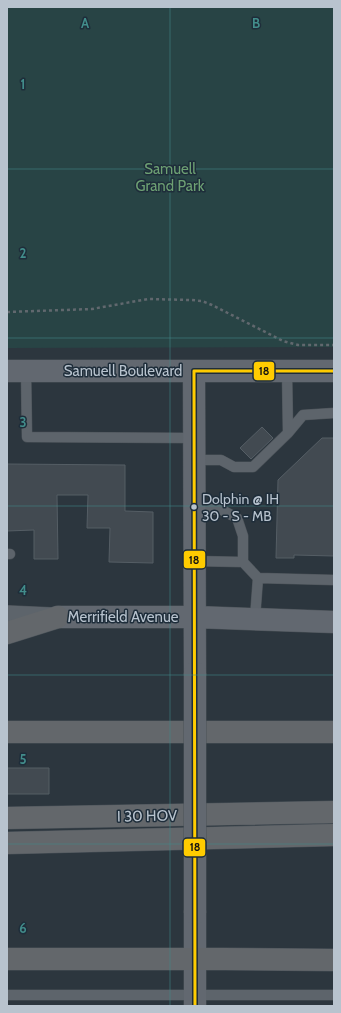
<svg xmlns="http://www.w3.org/2000/svg" width="341" height="1013" viewBox="0 0 341 1013" font-family="Cabin,sans-serif">
<style>
.green{fill:#284445}
.building{fill:#424a51;stroke:#555e65}
.lines{fill:none;stroke-linecap:round;stroke-linejoin:round}
.service-casing{stroke:#4b5258;stroke-width:11}
.minor-casing{stroke:#4b5258;stroke-width:20}
.secondary-casing{stroke:#4b5258;stroke-width:23}
.motorway-casing{stroke:#4a5259;stroke-width:23}
.path{stroke:#61686e;stroke-width:2.5;stroke-dasharray:3 3;stroke-linecap:butt}
.service{stroke:#5d646b;stroke-width:10}
.minor{stroke:#5d646b;stroke-width:19}
.secondary{stroke:#626870;stroke-width:22}
.motorway{stroke:#63676b;stroke-width:22}
.secondary-bridge-casing{stroke:#4b5258;stroke-width:23;stroke-linecap:butt}
.secondary-bridge{stroke:#626870;stroke-width:22}
.bus-1-casing{stroke:#1e2d3a;stroke-width:6}
.bus-1{stroke:#fc0;stroke-width:3}
.grid{fill:none;stroke:#428d8b;stroke-width:1;stroke-opacity:0.55}
.bus-dot{fill:#b8c3ce;stroke:#1e2d3a;stroke-width:1.5}
.labels{text-anchor:middle;stroke-width:3;stroke-linejoin:round;paint-order:stroke}
.bus-label{font-size:14px;fill:#b8c3ce;stroke:#1e2d3a;text-anchor:start}
.park-label{font-size:15px;fill:#6da073;stroke:#1e2d3a}
.street-label{font-size:15px;fill:#b8c3ce;stroke:#1e2d3a}
.grid-label{font-size:13px;text-anchor:middle;font-weight:bold;fill:#428d8b;stroke:#1e2d3a;stroke-width:3;stroke-linejoin:round;paint-order:stroke}
.line-badge{stroke:#1e2d3a;stroke-width:1.5}
.pale-badge-label{font-size:11px;text-anchor:middle;font-weight:bold;fill:#111}
</style>
<rect width="100%" height="100%" fill="#2c363e"/>
<path class="green" d="M7,7h327v340l-327,1z"/>
<path class="building" d="M262,427l11,11 -22,21 -11,-11z
M322,438h12v118l-40,-1v3h-18l2,-78z
M7,464l118,1v46l28,1v51l-44,-1 1,-34h-23l1,-33h-31l1,64h-24v-29l-27,1z
M7,768h42v26h-42z"/>
<g class="lines">
<defs>
<path id="service" d="M26,371l1,66 167,1
M287,371l1,62
M193,460h28l13,7h19l35,-34 15,-18 31,-2
M194,508l28,2 15,8 6,18v26
M7,554h3
M194,561l49,1 15,16 76,2
M255,618l3,-40
M7,995h327"/>
<path id="minor" d="M7,615l44,2"/>
<path id="secondary" d="M7,371h327
M194,371l1,302
M58,617h137l139,5
M195,913v93"/>
<path id="motorway" d="M7,633l51,-16
M7,732h327
M7,818l327,-6
M7,843l327,-8
M7,959h216l111,1"/>
</defs>
<use href="#service" class="service-casing"/>
<use href="#minor" class="minor-casing"/>
<use href="#secondary" class="secondary-casing"/>
<use href="#motorway" class="motorway-casing"/>
<path class="path" d="M7,312l85,-3 56,-10 43,1 11,1 10,4 71,36 15,4h36"/>
<use href="#service" class="service"/>
<use href="#minor" class="minor"/>
<use href="#secondary" class="secondary"/>
<use href="#motorway" class="motorway"/>
<defs>
<path id="secondary-bridge" d="M195,673v240"/>
</defs>
<use href="#secondary-bridge" class="secondary-bridge-casing"/>
<use href="#secondary-bridge" class="secondary-bridge"/>
<defs>
<path id="bus-1" d="M194,371l1,635
M194,371h140"/>
</defs>
<use href="#bus-1" class="bus-1-casing"/>
<use href="#bus-1" class="bus-1"/>
</g>
<path class="grid" d="M170,7v999M7,169h327M7,338h327M7,506h327M7,675h327M7,844h327"/>
<circle class="bus-dot" cx="194" cy="507" r="3.5"/>
<g class="labels">
<g class="bus-label">
<text x="202" y="504">Dolphin @ IH<tspan x="202" dy="17">30 - S - MB</tspan></text>
</g>
<g class="park-label">
<text x="170" y="174">Samuell<tspan x="170" dy="17">Grand Park</tspan></text>
</g>
<g class="street-label">
<text x="123" y="376">Samuell Boulevard</text>
<text x="123" y="622">Merrifield Avenue</text>
<text transform="translate(147 816) rotate(-1)" y="5">I 30 HOV</text>
</g>
</g>
<g class="grid-label">
<text x="85" y="28">A</text>
<text x="256" y="28">B</text>
<text x="23" y="89">1</text>
<text x="23" y="258">2</text>
<text x="23" y="427">3</text>
<text x="23" y="595">4</text>
<text x="23" y="764">5</text>
<text x="23" y="933">6</text>
</g>
<g class="line-badge">
<rect x="253" y="361" width="22" height="20" rx="4" fill="#fc0"/>
<rect x="183" y="550" width="23" height="19" rx="4" fill="#fc0"/>
<rect x="183" y="838" width="23" height="19" rx="4" fill="#fc0"/>
</g>
<g class="pale-badge-label">
<text x="264" y="375">18</text>
<text x="194" y="564">18</text>
<text x="195" y="851">18</text>
</g>
<rect width="341" height="1013" fill="none" stroke="#b8c3ce" stroke-width="16"/>
</svg>
